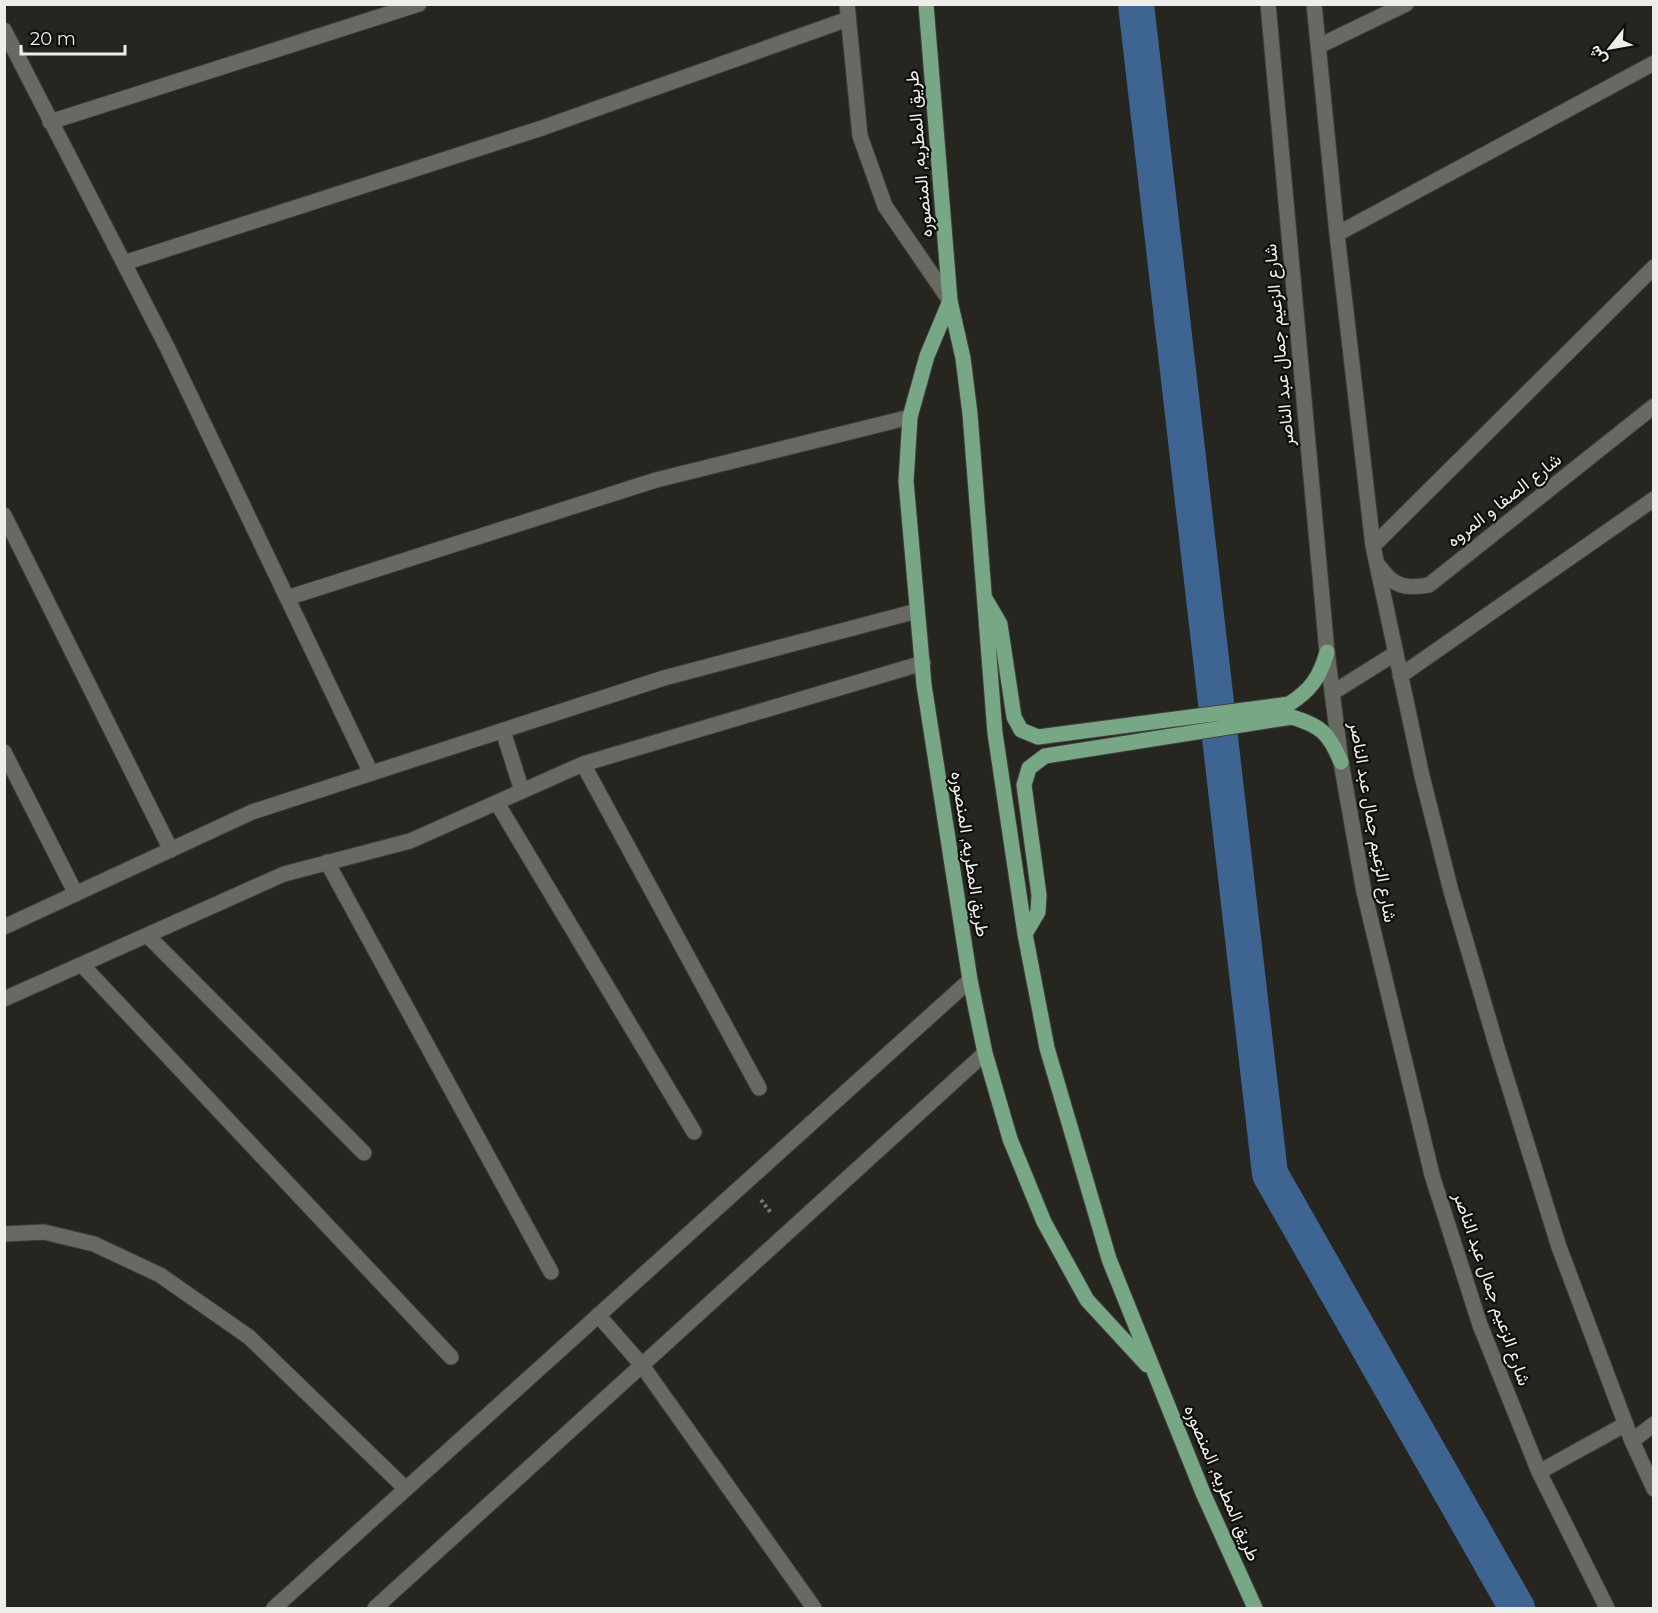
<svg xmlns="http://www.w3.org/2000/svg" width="1658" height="1613" viewBox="0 0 1658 1613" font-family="Montserrat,Vazirmatn,sans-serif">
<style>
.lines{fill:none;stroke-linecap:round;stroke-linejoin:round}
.canal{stroke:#3e6591;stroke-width:36}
.minor-casing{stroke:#403f3b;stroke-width:17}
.major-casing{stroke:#403f3b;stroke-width:17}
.path{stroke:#7b7a76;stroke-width:4;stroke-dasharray:3 3;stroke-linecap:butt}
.minor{stroke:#696963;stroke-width:15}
.major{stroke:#78a785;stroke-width:15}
.labels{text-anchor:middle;stroke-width:4.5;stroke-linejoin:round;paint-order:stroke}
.street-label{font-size:18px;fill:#eeedea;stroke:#0e0e0c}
</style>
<rect width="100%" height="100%" fill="#262520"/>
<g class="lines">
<path class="canal" d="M1136,4l134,1170 247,434"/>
<defs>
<path id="minor" d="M847,4l13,132 25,70 65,95
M1268,4l59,648 14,110 23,130 68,283 48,150 59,147 68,136
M1314,4l23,230 36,312 49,230 29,115 47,160 61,196 73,194 22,48
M4,30l163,317 204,426
M1319,46l87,-42
M50,122l369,-118
M1337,234l317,-171
M124,263l418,-135 306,-109
M4,515l167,335
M1373,546l281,-279
M1380,567c13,20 27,22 49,18l225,-179
M287,598l369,-118 254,-63
M1400,676l254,-177
M1332,693l64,-40
M503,731l19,60
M4,752l72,142
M583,764l176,324
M497,803l197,329
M327,862l224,410
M4,927l248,-115 412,-134 253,-67
M147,935l217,218
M83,966l368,391
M4,999l280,-125 126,-33 173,-77 340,-101
M4,1234l40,-2 50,12 66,31 89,62 157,152
M598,1315l43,49 173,244
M1632,1441l22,-17
M1539,1472l87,-48
M274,1608l696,-628
M375,1608l610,-555"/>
<path id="major" d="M926,4l24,297 13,57 7,56 25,319 30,201 22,114 62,211 94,234 52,115
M950,301l-23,55 -17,61 -4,64 18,204 46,295 15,73 25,86 34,83 43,78 60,65
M986,600l14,24 14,93 7,13 17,7 251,-33c22,-14 31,-27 38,-52
M1025,934l13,-22 1,-17 -15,-110 5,-17 16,-12 247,-39c29,9 37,16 49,45"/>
</defs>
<use href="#minor" class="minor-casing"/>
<use href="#major" class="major-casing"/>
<path class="path" d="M761,1200l10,13"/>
<use href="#minor" class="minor"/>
<use href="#major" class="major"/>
</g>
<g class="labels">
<g class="street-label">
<text transform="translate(919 154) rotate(-95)" y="6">طريق المطريه, المنصوره</text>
<text transform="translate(1279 345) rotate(-95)" y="6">شارع الزعيم جمال عبد الناصر</text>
<text transform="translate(1504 500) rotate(-38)" y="6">شارع الصفا و المروه</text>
<text transform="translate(1373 822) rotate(80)" y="6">شارع الزعيم جمال عبد الناصر</text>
<text transform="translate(970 854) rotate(81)" y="6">طريق المطريه, المنصوره</text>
<text transform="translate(1492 1289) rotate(71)" y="6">شارع الزعيم جمال عبد الناصر</text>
<text transform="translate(1222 1483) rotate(67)" y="6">طريق المطريه, المنصوره</text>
</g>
</g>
<rect width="1658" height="1613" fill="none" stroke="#eeedea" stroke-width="12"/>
<g transform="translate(1610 48) rotate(239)" stroke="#0e0e0c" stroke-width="4.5" paint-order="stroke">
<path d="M0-4.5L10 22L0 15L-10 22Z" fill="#eeedea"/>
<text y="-9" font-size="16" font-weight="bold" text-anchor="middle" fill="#eeedea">ش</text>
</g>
<path d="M21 45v9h104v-9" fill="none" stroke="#eeedea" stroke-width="3"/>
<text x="30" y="45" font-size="18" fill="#eeedea" stroke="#0e0e0c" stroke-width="4.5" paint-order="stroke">20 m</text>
</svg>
